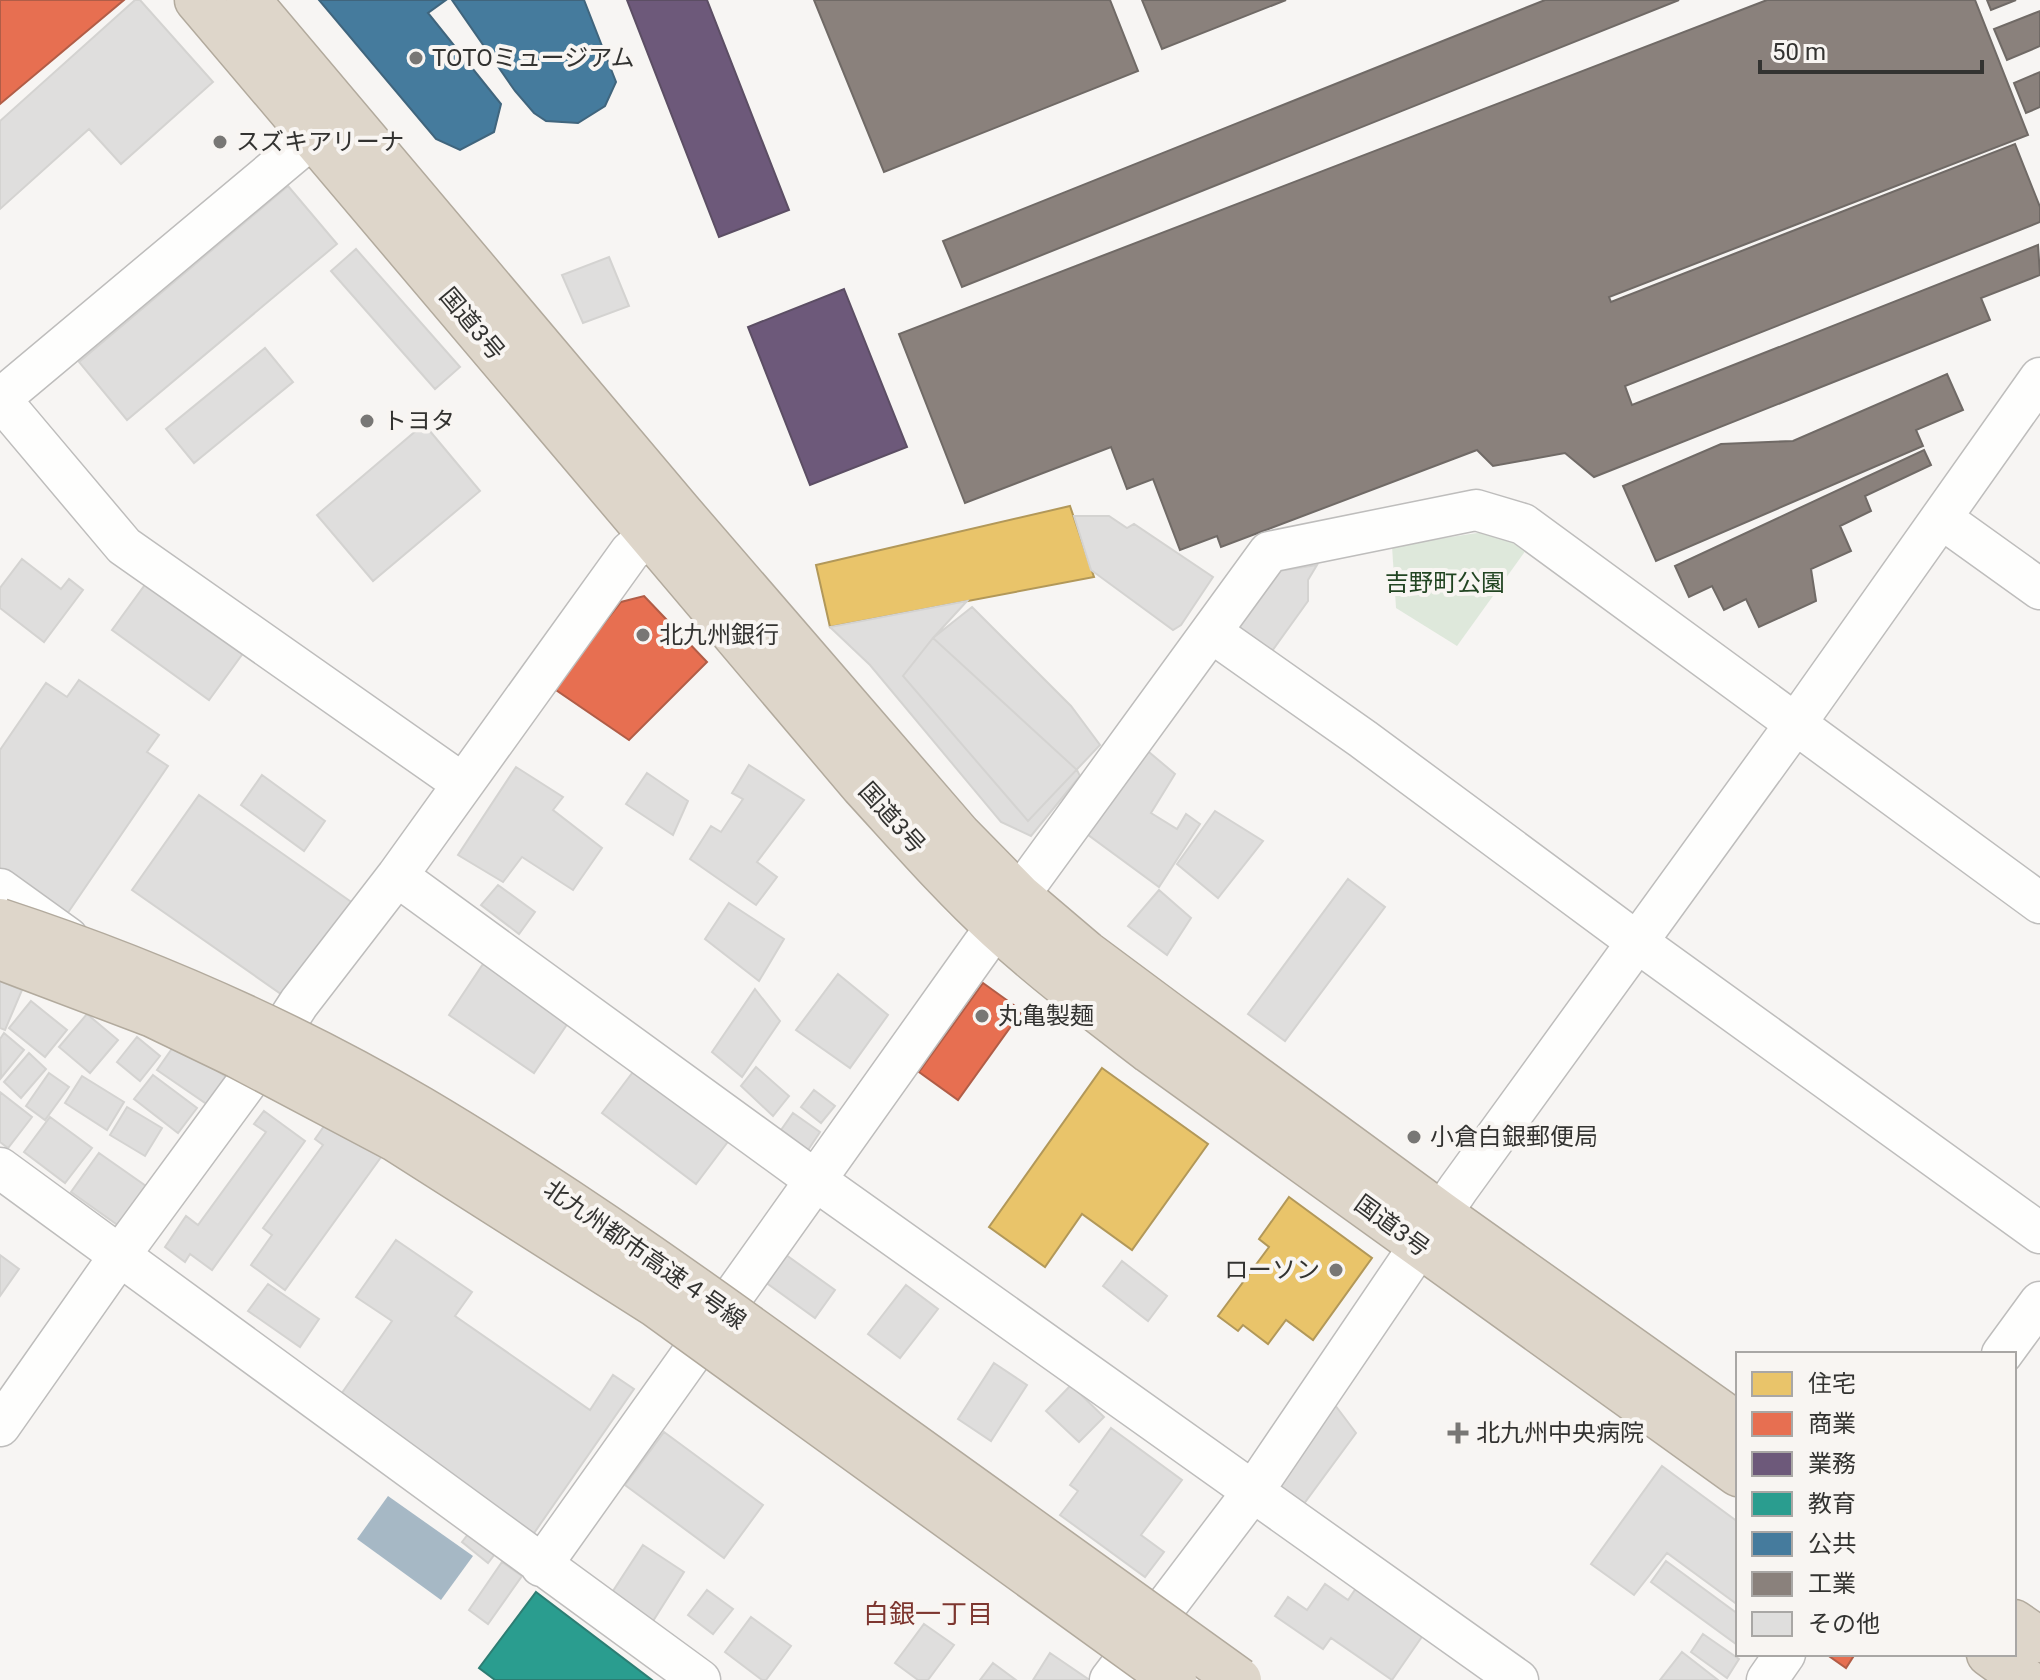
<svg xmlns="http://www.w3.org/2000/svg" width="2040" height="1680" viewBox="0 0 2040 1680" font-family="Roboto,'Noto Sans JP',sans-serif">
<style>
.green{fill:#dee8db}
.water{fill:#a6b8c5}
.homes{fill:#e9c46a;stroke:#b29859;stroke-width:2}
.shops{fill:#e76f51;stroke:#b15d47;stroke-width:2}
.offices{fill:#6d597a;stroke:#5c4e64;stroke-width:2}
.schools{fill:#2a9d8f;stroke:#2d7d73;stroke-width:2}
.public{fill:#457b9d;stroke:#40657d;stroke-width:2}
.industry{fill:#8a817c;stroke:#706a66;stroke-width:2}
.building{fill:#dfdedd;stroke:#d4d3d1;stroke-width:2}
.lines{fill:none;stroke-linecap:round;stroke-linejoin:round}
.minor-casing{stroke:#bebdbc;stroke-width:43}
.highway-casing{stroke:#b2aa9d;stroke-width:47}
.minor{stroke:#fefefd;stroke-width:40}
.highway{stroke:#ded6ca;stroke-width:44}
.highway-bridge-casing{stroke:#b2aa9d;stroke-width:47;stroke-linecap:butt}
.highway-bridge{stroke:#ded6ca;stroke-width:44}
.poi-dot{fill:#787775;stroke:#f8f5f2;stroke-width:3}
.labels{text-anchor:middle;stroke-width:8;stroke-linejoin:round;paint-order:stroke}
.poi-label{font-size:24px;fill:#333331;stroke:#f8f5f2;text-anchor:start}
.street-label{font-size:24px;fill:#333331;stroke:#f8f5f2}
.park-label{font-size:24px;fill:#224522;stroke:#f8f5f2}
.neighbourhood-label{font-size:26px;fill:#7d362f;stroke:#f8f5f2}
</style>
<rect width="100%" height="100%" fill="#f7f5f3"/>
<path class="green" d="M1490,531l36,19 -69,96 -61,-38 -4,-62z"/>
<path class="water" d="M388,1496l85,60 -32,44 -84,-61z"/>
<path class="homes" d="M1070,506l24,71 -264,50 -14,-62z
M1102,1068l106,76 -76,106 -50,-36 -37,53 -56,-40z
M1289,1197l83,61 -59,82 -27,-20 -18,24 -25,-19 -5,6 -20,-15 51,-69 -10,-8z"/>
<path class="shops" d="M0,0h124l-124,104z
M644,596l63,66 -78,78 -76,-52 68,-86z
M983,983l39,28 -64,89 -39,-28z
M1826,1654h29l-9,14z"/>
<path class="offices" d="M627,0h80l82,210 -70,27z
M844,289l63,158 -97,38 -62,-158z"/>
<path class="schools" d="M536,1592l116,88h-157l-16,-12z"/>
<path class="public" d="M319,0h127l-18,13 73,91 -7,28 -34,18 -24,-11z
M452,0h132l32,82 -11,24 -27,17 -32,-2 -12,-8 -19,-22z"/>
<path class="industry" d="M814,0h296l28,71 -254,101z
M1142,0h144l-124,49z
M1545,0h134l-717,287 -19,-46z
M1767,0h208l53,135 -419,162 2,5 404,-158 25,63v15l-415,164 7,19 406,-160 2,30 -59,23 9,22 -396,157 -29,-24 -72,13 -16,-16 -256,97 -4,-11 -37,14 -27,-71 -26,10 -16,-42 -146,56 -66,-169z
M1987,0h29l-25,10z
M2040,11v35l-33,14 -13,-31z
M2040,72v35l-14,6 -12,-30z
M1947,374l16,36 -47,20 7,16 -267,115 -33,-75 98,-42 72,-3z
M1924,450l7,15 -66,31 6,15 -31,15 11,25 -40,18 5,32 -57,26 -13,-28 -22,11 -12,-24 -23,11 -14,-31z"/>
<path class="building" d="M135,0h5l73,82 -92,82 -32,-35 -89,80v-88z
M288,186l49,58 -210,176 -48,-58z
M356,249l104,118 -25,22 -104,-118z
M609,257l20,49 -46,17 -21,-48z
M265,348l28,34 -99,81 -28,-34z
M424,424l56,67 -107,90 -56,-66z
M1074,516h35l18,12 7,-4 79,53 -32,48 -8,5 -82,-60z
M22,559l39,30 8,-10 14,11 -39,52 -44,-34v-20z
M1317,565l-9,15v21l-36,50 -34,-24 40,-56z
M155,571l97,70 -43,59 -97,-70z
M967,601l-34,37 144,132 3,6 -49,60 -30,-14 -131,-157 -40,-38z
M972,607l99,99 29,39 -72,76 -125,-145 30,-38z
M79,680l80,55 -12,17 21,14 -103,151 -65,-31v-136l46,-67 21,14z
M1143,747l32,27 -24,39 26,16 9,-15 14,10 -41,63 -83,-61z
M749,765l55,35 -47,62 20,15 -21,28 -66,-46 21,-33 10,6 22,-33 -11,-6z
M516,767l47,30 -10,13 49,38 -29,42 -51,-33 -19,25 -45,-27z
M647,773l41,28 -15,34 -47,-31z
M262,775l63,46 -21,30 -63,-46z
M199,795l158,111 -66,95 -159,-111z
M1215,811l48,30 -45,57 -41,-34z
M1348,879l37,28 -100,134 -37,-27z
M498,885l37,27 -16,22 -38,-29z
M1159,890l32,28 -24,37 -39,-29z
M729,903l55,36 -25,42 -54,-42z
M483,964l85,59 -34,50 -85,-58z
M838,974l50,41 -38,53 -54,-38z
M0,981l22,9 -17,40 -5,-2z
M755,989l25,32 -38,56 -30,-25z
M31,1001l36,29 -22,27 -36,-29z
M87,1014l31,26 -28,33 -31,-26z
M4,1033l20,17 -23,28 -1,-39z
M137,1037l23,19 -20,25 -23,-19z
M176,1043l53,36 -18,28 -54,-37z
M29,1053l17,16 -25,29 -17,-16z
M756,1067l33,29 -16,20 -32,-30z
M636,1068l94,71 -34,45 -94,-71z
M49,1073l20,14 -24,33 -19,-14z
M153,1075l44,33 -19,25 -44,-34z
M82,1076l42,26 -17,28 -42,-27z
M814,1090l21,16 -14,17 -20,-16z
M0,1092l32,25 -24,31 -8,-6z
M127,1107l35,21 -17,28 -35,-21z
M264,1111l41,30 -93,129 -22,-16 -5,8 -20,-15 21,-31 12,9 68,-93 -12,-8z
M793,1113l27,19 -12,18 -27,-20z
M332,1115l52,38 -99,137 -34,-25 21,-30 -9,-7 60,-83 -8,-6z
M50,1117l42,31 -27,35 -41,-31z
M99,1153l47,33 -27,40 -48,-34z
M396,1240l76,52 -17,24 135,94 23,-35 21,14 -102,147 -195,-136 55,-79 -36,-24z
M775,1247l60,43 -20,28 -61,-44z
M0,1255l19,14 -19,27z
M1122,1261l45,35 -19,25 -45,-35z
M268,1284l51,35 -19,28 -52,-36z
M906,1285l32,24 -38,49 -32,-24z
M994,1363l33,22 -36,56 -33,-22z
M1071,1385l33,32 -25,25 -33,-31z
M1335,1405l21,28 -53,72 -27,-20z
M1111,1428l71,52 -41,55 23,17 -19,25 -85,-62 18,-24 -8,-6z
M664,1432l99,73 -39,53 -99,-73z
M1662,1466l76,56v83l-71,-52 -33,42 -43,-31z
M472,1529l26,21 -10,13 -26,-21z
M643,1545l41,27 -31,49 -42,-27z
M1666,1561l72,53v27l-2,3 -85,-62z
M502,1562l20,14 -34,48 -19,-14z
M1361,1581l67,47 -36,52 -61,-42 -8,11 -48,-33 13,-19 19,13 18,-26 23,16z
M707,1590l26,19 -20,25 -25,-19z
M751,1617l40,29 -25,34h-4l-37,-28z
M924,1624l30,21 -26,35h-10l-23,-17z
M1703,1634l36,25 -12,19 -36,-26z
M1682,1652l36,28h-58z
M1050,1653l38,26 -1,1h-54z
M993,1663l23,17h-36z"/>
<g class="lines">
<defs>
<path id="minor" d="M313,137l-313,262 124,147 339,238
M1941,518l99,71
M1211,632l152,107 274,203 403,291
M397,876l418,304 703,500
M0,889l68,49
M0,1168l700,512
M2002,1354l38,-52
M0,1426l120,-171 133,-181 46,-71 98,-127 233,-324 44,-38
M541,1566l441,-620 287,-394 207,-42 47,14 517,379
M1110,1680l144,-190 204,-301 338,-466 244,-345
M1767,1680l18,-26"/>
<path id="highway" d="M197,0l666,786c44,48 87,98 135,142 48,44 100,83 152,123l588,423
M248,0l431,511 280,324 60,61 67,57 82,61 273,200 297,211
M2014,1622l26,18
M1989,1654l36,26"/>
</defs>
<use href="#minor" class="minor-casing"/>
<use href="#highway" class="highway-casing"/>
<use href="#minor" class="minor"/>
<use href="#highway" class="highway"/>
<defs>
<path id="highway-bridge" d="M0,921c146,48 288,110 421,188 152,90 294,193 437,297 127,91 254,183 381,274
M0,957l153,58 85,41 157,83 261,166 518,375"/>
</defs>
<use href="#highway-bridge" class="highway-bridge-casing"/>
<use href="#highway-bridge" class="highway-bridge"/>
</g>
<g class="poi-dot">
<circle cx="416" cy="58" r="8"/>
<circle cx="220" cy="142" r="8"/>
<circle cx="367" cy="421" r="8"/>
<circle cx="643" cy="635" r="8"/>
<circle cx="982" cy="1016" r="8"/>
<circle cx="1414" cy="1137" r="8"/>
<circle cx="1336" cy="1270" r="8"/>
<path d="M1454 1421h8v8h8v8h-8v8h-8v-8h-8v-8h8z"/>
</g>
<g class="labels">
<g class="poi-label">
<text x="432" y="66">TOTOミュージアム</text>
<text x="236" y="150">スズキアリーナ</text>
<text x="383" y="429">トヨタ</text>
<text x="659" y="643">北九州銀行</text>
<text x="998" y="1024">丸亀製麺</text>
<text x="1430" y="1145">小倉白銀郵便局</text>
<text x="1320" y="1278" text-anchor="end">ローソン</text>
<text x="1476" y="1441">北九州中央病院</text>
</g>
<g class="street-label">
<text transform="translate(472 324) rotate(50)" y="8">国道3号</text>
<text transform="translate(892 818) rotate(48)" y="8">国道3号</text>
<text transform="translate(1392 1226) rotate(36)" y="8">国道3号</text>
<text transform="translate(645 1255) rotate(35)" y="8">北九州都市高速４号線</text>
</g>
<g class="park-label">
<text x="1445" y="591">吉野町公園</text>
</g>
<g class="neighbourhood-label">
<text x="928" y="1623">白銀一丁目</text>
</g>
</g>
<rect x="1736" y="1352" width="280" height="304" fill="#f8f5f2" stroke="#a9a7a5" stroke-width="2"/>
<rect x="1752" y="1372" width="40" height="24" fill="#e9c46a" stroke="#a9a7a5" stroke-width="2"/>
<text x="1808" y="1392" font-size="24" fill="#333331">住宅</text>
<rect x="1752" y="1412" width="40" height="24" fill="#e76f51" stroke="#a9a7a5" stroke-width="2"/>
<text x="1808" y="1432" font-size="24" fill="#333331">商業</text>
<rect x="1752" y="1452" width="40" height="24" fill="#6d597a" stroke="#a9a7a5" stroke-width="2"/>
<text x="1808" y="1472" font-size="24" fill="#333331">業務</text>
<rect x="1752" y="1492" width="40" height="24" fill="#2a9d8f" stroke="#a9a7a5" stroke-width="2"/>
<text x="1808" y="1512" font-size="24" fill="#333331">教育</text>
<rect x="1752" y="1532" width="40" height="24" fill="#457b9d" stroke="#a9a7a5" stroke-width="2"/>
<text x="1808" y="1552" font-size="24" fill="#333331">公共</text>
<rect x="1752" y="1572" width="40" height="24" fill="#8a817c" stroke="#a9a7a5" stroke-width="2"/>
<text x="1808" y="1592" font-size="24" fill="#333331">工業</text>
<rect x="1752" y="1612" width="40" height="24" fill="#dfdedd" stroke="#a9a7a5" stroke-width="2"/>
<text x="1808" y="1632" font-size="24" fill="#333331">その他</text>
<path d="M1760 60v12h222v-12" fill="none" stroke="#333331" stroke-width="4"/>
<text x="1772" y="60" font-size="24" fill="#333331" stroke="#f8f5f2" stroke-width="6" paint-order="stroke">50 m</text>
</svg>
